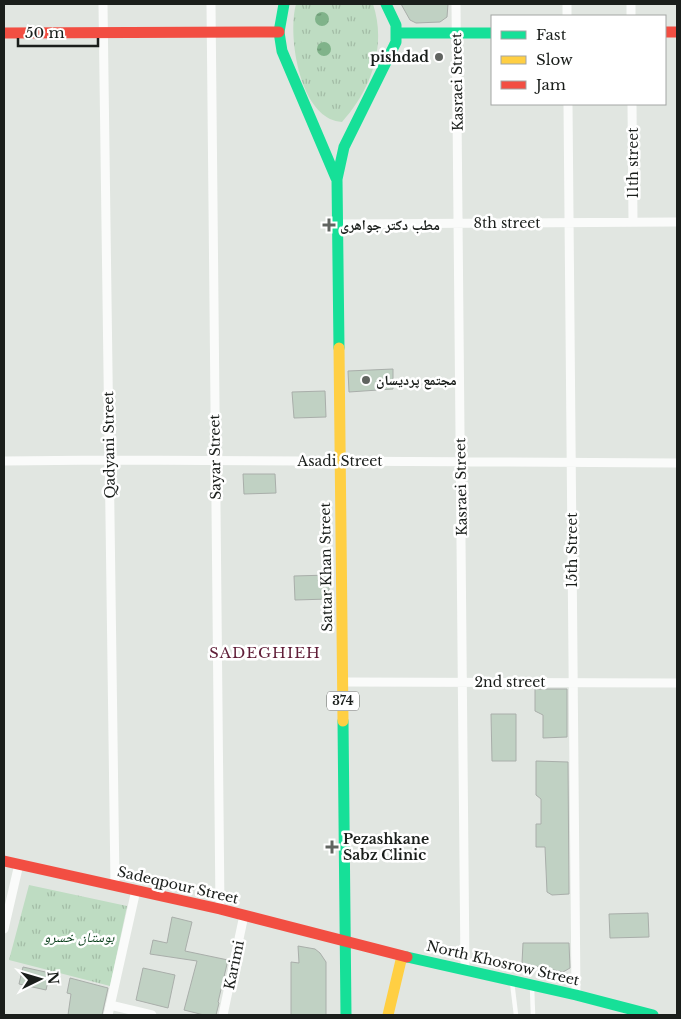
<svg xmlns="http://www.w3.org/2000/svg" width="681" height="1019" viewBox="0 0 681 1019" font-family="'Libre Baskerville','Noto Naskh Arabic',serif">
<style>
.park{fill:url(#park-tufts)}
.water{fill:url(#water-ripples)}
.building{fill:#c0d1c3;stroke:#a9aeaa}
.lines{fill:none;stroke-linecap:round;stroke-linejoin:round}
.lane{stroke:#fafbfa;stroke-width:4.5}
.street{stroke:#fafbfa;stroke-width:9}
.fast{stroke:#16e098;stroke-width:11}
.slow{stroke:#ffcf43;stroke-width:11}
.jam{stroke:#f24e42;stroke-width:11}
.poi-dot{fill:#606460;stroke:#fff;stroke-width:2}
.labels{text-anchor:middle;stroke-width:5;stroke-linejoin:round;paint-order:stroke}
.shield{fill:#fff;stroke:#5f625f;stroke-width:1}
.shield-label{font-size:12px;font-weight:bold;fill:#1a1e1b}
.poi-label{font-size:14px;font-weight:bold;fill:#1a1e1b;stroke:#fff;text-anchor:start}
.street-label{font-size:14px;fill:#1a1e1b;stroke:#fff}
.park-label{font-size:14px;font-style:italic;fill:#063d18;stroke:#fff}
.neighbourhood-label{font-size:15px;letter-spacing:1px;fill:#601e38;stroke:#fff}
</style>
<defs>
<pattern id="park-tufts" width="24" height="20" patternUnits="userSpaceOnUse" patternTransform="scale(1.25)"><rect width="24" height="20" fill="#bedcc2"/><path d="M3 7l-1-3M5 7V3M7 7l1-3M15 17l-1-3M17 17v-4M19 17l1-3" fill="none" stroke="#a3bca6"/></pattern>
<pattern id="water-ripples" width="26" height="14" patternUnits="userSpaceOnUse" patternTransform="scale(1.25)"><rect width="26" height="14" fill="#80b38a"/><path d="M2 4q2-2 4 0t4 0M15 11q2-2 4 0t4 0" fill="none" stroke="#689170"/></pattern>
</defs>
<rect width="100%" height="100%" fill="#e1e6e1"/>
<path class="park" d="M296,4h77c14,42 -2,86 -31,118 -42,-2 -55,-86 -46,-118z
M29,885l98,21 -17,80 -101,-26z"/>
<path class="water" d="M315 19a7 7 0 1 1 14 0a7 7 0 1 1-14 0Z
M317 49a7 7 0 1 1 14 0a7 7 0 1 1-14 0Z"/>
<path class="building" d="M401,4h47l-1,13 -7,5 -24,1 -6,-3z
M393,369v20l-44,3 -1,-21z
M325,391l1,26 -32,1 -2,-26z
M243,474h32l1,19 -32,1z
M329,575v24l-34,1 -1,-24z
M535,689h32v48l-24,1v-23l-8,-4z
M491,714h25v47h-24z
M536,761l32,1 1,132 -17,1 -5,-3 -2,-45h-9v-23h5v-25l-5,-4z
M648,913l1,24 -39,1 -1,-24z
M172,917l20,5 -7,29 43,9 -10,42 1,1 -3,12h-12l-20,-5 13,-49 -47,-7 3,-14 14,3z
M523,943h46l1,25 -7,4 -41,-9z
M298,946l17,3 5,4 6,9v53h-35v-53l8,1z
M23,967l27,6 -4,17 -27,-6z
M143,968l32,7 -7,33 -32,-8z
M70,978l38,10 -6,27h-34l3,-21 -4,-1z"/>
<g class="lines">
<path class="lane" d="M512,982l4,33
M532,987l1,28"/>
<path class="street" d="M103,4l12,881
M211,4l9,905
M456,4l9,966
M567,4v12
M631,4v12
M568,104l8,891
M632,104l1,118
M338,224l339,-2
M4,461l105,-1 568,3
M343,682l334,1
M4,929l15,-65
M110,1005l42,10
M108,1015l28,-125
M223,1015l21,-100"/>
<path class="fast" d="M284,4l-5,28 3,19 54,127
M397,33h95
M339,348l-2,-169 7,-32 52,-105v-17l-10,-21
M343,721l3,294
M407,957l169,38 77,20"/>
<path class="slow" d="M339,348l4,373
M388,1015l14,-59"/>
<path class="jam" d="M665,32h12
M4,33l275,-1
M4,861l216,48 187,48"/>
</g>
<g class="poi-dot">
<circle cx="439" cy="57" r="5"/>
<path d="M326.5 217.5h5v5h5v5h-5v5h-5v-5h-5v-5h5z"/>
<circle cx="366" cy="380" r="5"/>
<path d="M329.5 839.5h5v5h5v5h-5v5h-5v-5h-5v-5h5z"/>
</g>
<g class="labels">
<rect class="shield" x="327" y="691.5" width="32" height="19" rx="4"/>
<g class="shield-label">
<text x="343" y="705">374</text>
</g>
<g class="poi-label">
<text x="429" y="62" text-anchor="end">pishdad</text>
<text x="340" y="230">مطب دکتر جواهری</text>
<text x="376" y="385">مجتمع پردیسان</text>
<text x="343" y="844">Pezashkane<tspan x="343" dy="16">Sabz Clinic</tspan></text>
</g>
<g class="street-label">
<text transform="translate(457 82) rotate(-91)" y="5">Kasraei Street</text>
<text transform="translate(633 163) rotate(-90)" y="5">11th street</text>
<text x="507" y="228">8th street</text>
<text transform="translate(109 445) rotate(-91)" y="5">Qadyani Street</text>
<text transform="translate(215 457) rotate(-91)" y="5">Sayar Street</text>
<text x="340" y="466">Asadi Street</text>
<text transform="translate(461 487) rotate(-91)" y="5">Kasraei Street</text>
<text transform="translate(572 550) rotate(-90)" y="5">15th Street</text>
<text transform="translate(326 567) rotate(-91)" y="5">Sattar Khan Street</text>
<text x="510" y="687">2nd street</text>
<text transform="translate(178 885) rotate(13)" y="5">Sadeqpour Street</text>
<text transform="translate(503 963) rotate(13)" y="5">North Khosrow Street</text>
<text transform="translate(234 965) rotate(-78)" y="5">Karimi</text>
</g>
<g class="park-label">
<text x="79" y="942">بوستان خسرو</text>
</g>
<g class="neighbourhood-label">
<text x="265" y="658">SADEGHIEH</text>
</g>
</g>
<rect width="681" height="1019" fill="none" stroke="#1a1e1b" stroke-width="10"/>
<rect x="491" y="15" width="175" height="90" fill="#ffffff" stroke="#a3a5a4"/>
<rect x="501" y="31" width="25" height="8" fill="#16e098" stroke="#a3a5a4"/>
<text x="536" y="40" font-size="15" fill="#1a1e1b">Fast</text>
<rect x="501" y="56" width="25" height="8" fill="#ffcf43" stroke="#a3a5a4"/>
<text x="536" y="65" font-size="15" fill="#1a1e1b">Slow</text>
<rect x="501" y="81" width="25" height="8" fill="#f24e42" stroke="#a3a5a4"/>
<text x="536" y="90" font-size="15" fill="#1a1e1b">Jam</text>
<g transform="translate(40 979) rotate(85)" stroke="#ffffff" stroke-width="4" paint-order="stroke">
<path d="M0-4L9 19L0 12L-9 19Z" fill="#1a1e1b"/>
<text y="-8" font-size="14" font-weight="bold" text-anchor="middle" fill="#1a1e1b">N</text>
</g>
<path d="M18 38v8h80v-8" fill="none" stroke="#1a1e1b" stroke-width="2.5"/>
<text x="25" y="38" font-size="15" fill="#1a1e1b" stroke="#ffffff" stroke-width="4" paint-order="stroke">50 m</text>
</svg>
